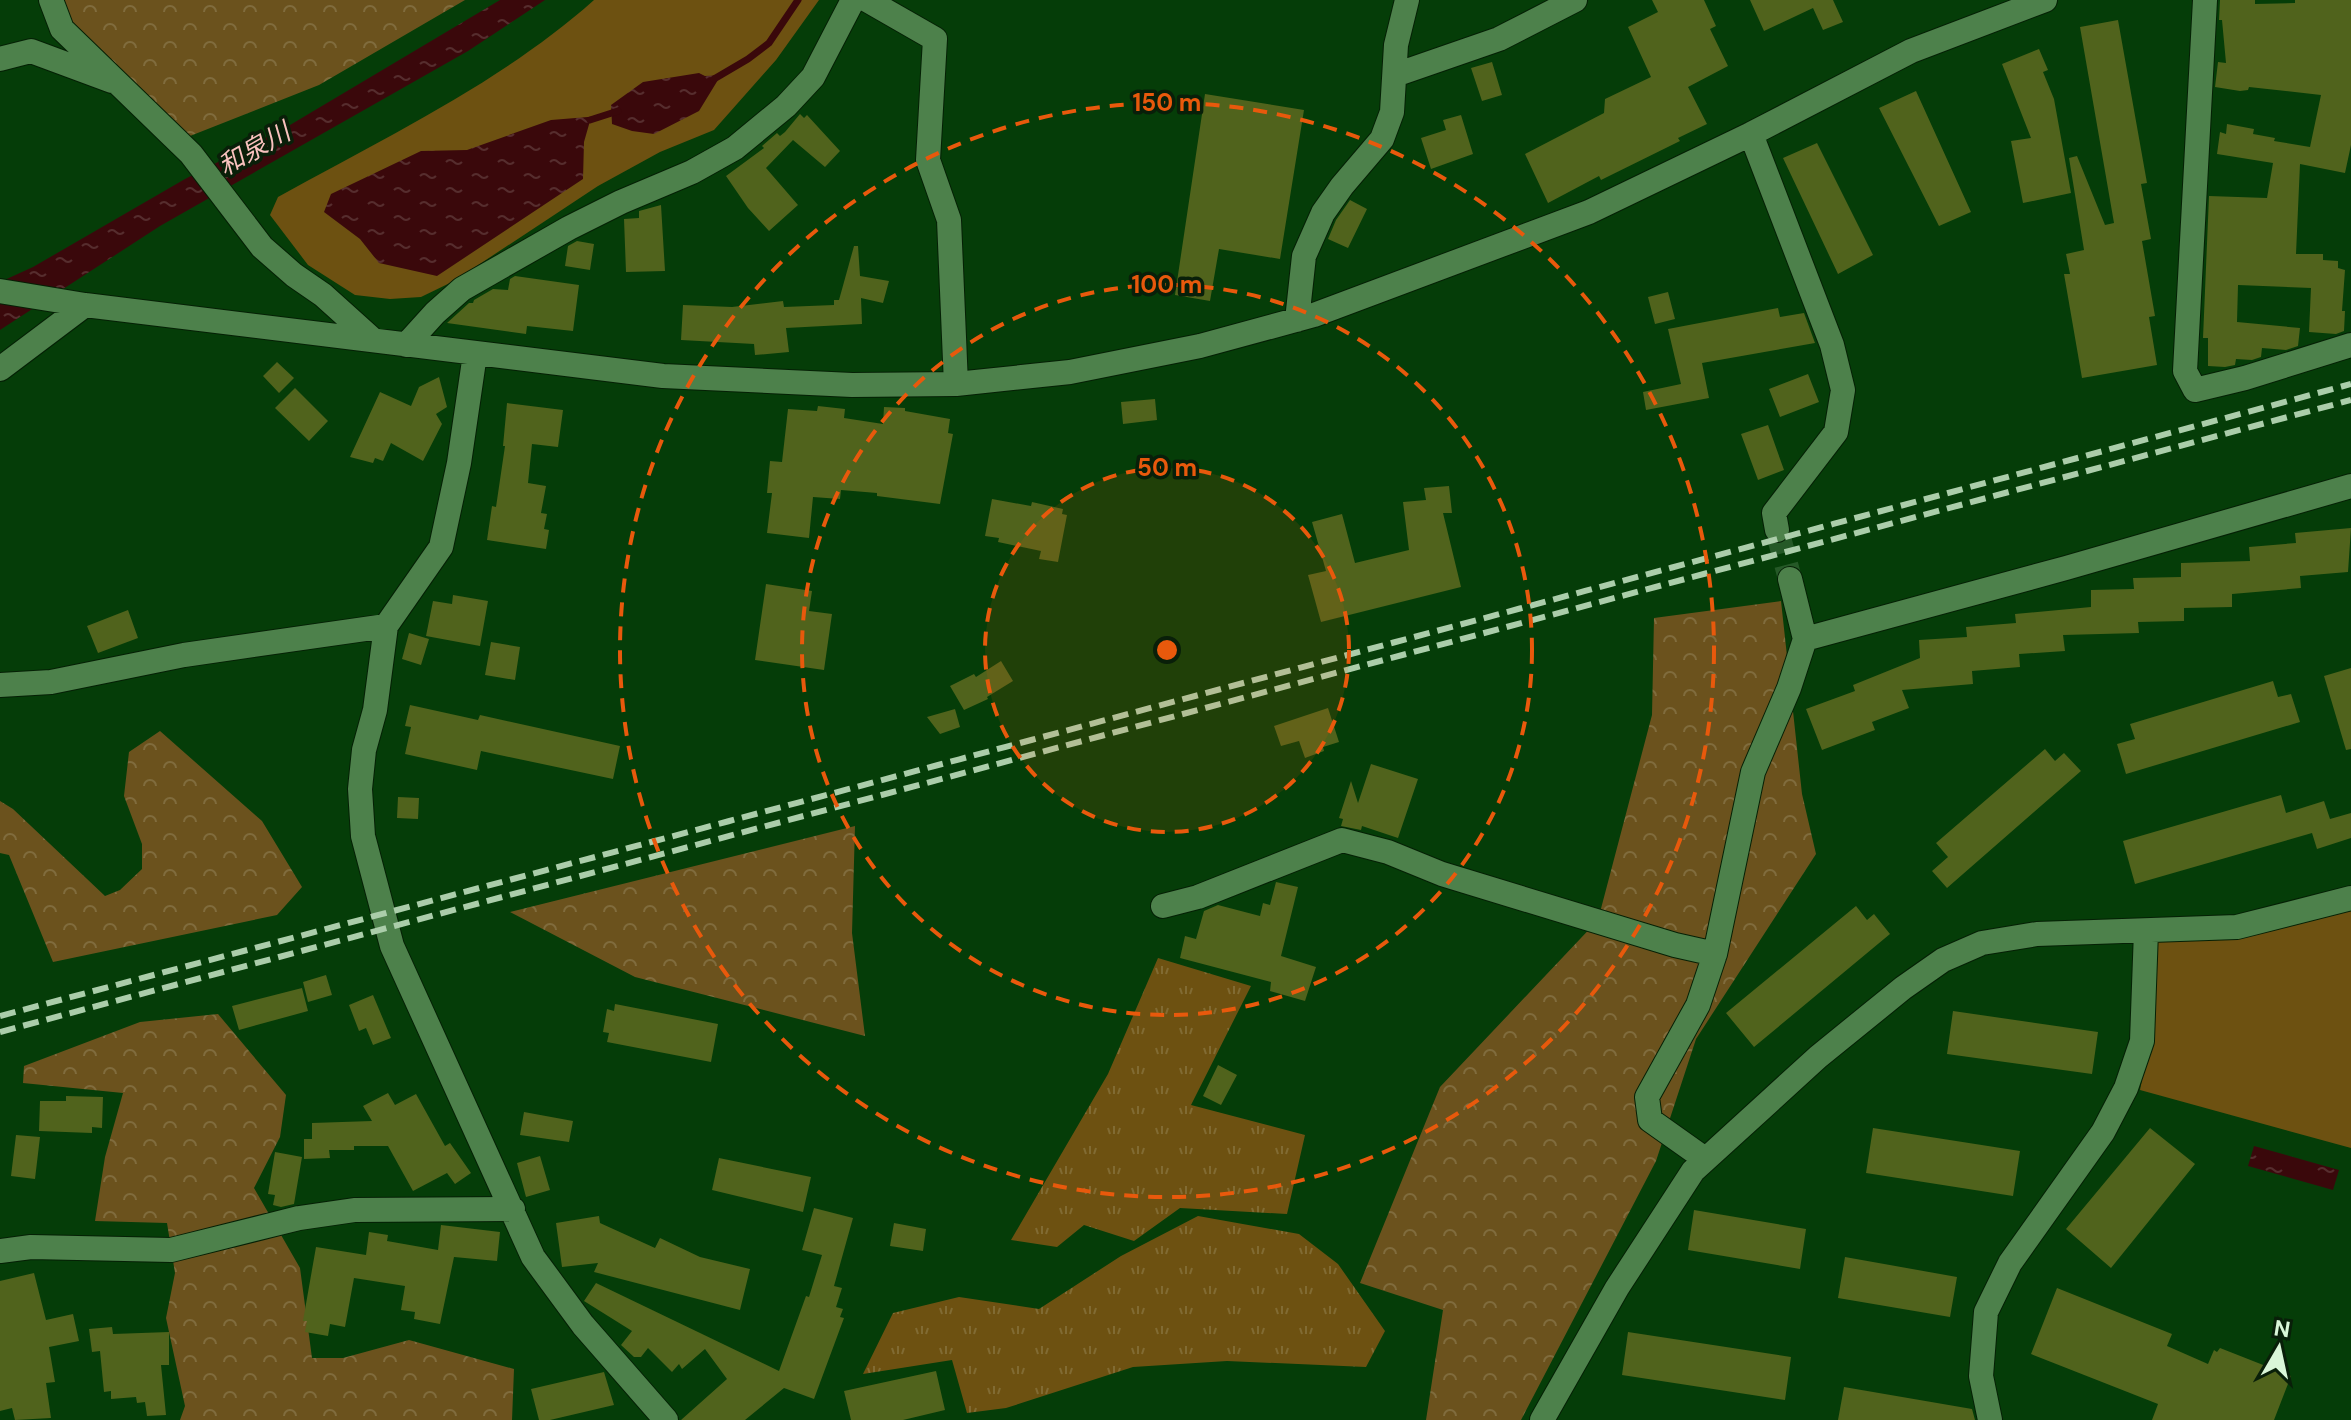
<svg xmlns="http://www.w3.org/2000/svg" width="2351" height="1420" viewBox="0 0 2351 1420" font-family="'DM Sans','Noto Sans JP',sans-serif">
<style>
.grass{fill:url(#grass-tufts)}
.forest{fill:url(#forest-crowns)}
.park{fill:#6d5111}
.water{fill:url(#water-ripples)}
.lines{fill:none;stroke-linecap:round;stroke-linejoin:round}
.stream{stroke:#3a080b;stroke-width:7}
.building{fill:#50631c}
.minor-tunnel{stroke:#255927;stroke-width:24;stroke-dasharray:24 12;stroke-linecap:butt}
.minor-casing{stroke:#052005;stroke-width:26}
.minor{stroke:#4d814b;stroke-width:24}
.rail{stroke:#abcdaa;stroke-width:6;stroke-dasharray:16 8;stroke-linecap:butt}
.ring{fill:none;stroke:#e8590c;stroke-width:4;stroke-dasharray:14 10}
.labels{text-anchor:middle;stroke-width:7;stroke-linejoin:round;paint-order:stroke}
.water-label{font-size:26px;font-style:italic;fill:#f9c2be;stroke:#091f09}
.centre{fill:#e8590c;stroke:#091f09;stroke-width:4}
.ring-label{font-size:24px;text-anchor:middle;font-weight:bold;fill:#e8590c;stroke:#091f09;stroke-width:7;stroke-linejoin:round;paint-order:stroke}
</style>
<defs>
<pattern id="grass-tufts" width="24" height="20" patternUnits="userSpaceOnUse" patternTransform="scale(2)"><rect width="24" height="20" fill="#6d5111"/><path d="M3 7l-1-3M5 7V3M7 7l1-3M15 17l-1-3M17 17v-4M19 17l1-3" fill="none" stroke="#816b33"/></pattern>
<pattern id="forest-crowns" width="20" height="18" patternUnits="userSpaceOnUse" patternTransform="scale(2)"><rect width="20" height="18" fill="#6b521d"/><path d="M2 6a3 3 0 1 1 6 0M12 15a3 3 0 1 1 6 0" fill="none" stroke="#806c3d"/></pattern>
<pattern id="water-ripples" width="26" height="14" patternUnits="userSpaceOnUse" patternTransform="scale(2)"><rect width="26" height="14" fill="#3a080b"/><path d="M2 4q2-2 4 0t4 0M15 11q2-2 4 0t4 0" fill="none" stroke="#562d2e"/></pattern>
</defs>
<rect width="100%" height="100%" fill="#053d08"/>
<path class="grass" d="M1158,958l93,28 -60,119 114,30 -18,79 -107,-6 -46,33 -50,-16 -27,22 -46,-7 97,-166z
M1198,1216l101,18 39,30 47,67 -19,36 -139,-6 -94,6 -127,41 -39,5 -15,-53 -89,14 30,-61 66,-16 80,12 82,-53z"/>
<path class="forest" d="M60,0h405l-146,85 -129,51 -114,-98z
M1781,601l21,193 14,60 -120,185 -40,122 -135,259h-95l17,-110 -83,-27 80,-196 158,-167 54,-205 2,-97z
M160,731l102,90 40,66 -25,28 -224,47 -44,-107 -9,-2v-52l13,8 92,87 15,-6 22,-21v-25l-18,-48 5,-44z
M855,826l-3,107 13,103 -230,-59 -125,-65z
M218,1014l68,81 -6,42 -26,51 46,80 12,90h31l66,-18 105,29 -2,51h-332l5,-14 -19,-88 9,-45 -8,-50 -72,-2 10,-64 18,-64 -100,-10 1,-17 116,-44z"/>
<path class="park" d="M594,0h225l-43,60 -62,70 -54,22 -62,34 -144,95 -33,16 -31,2 -35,-4 -47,-30 -38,-50 8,-18c108,-60 224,-115 316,-197z
M2351,905v243l-211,-58 8,-41 5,-110z"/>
<path class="water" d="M500,0h45l-77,51 -308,175 -160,104v-48l33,-15 152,-88 105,-54z
M699,73l6,3 16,-1 -22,36 -45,23 -22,-3 -20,-7 -1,-19 32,-23z
M600,116l-10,5 -6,21 -1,37 -146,97 -58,-13 -19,-24 -36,-27 7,-18 90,-43 46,-1 84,-30z
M2254,1146l85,24 -6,20 -85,-24z"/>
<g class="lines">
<path class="stream" d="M714,79l34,-20 21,-16 29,-43
M590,120l28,-9"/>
</g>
<path class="building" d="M1652,0h52l12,26 -6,3 18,37 -40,21 19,37 -29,14 2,3 -79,39 -2,-4 -51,27 -23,-49 79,-41 1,-14 46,-22 -23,-50 30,-15z
M1750,0h83l10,22 -20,8 -10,-22 -49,23z
M2220,0h35v4l40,-1v-3h56v145l-6,28 -45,-9 -4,90h27v6l15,1v7l7,2 -3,41h3l-1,20 -8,3 -27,-2 2,-44 -73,-3 -1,37 63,6 -2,18 -12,4 -24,-2 -1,9 -9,3 -16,-1 -1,6 -10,2 -17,-1v-28h-5l6,-142 58,2 6,-35 -56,-9 3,-22 6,2 1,-10 27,5 -1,5 22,4 -1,3 36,6 11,-52 -72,-8 -1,3 -8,1 -25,-4 3,-25 8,1 -4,-43h-3z
M2118,20l29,163 -6,1 10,55 -9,2 13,75 -6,1 8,48 -75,13 -18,-104h6l-4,-20 18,-4 -15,-92 8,-2 28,69 9,-2 -34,-196z
M2039,49l9,21 -5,2 11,27 17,94 -48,10 -12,-62 20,-3 -29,-74z
M1492,62l10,33 -20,6 -11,-33z
M1916,91l55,121 -32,14 -60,-118z
M1205,94l99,16 -24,149 -61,-10 -9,52 -35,-6z
M800,114l4,4 3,-3 33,36 -15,16 -32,-27 -27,28 32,37 -29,26 -21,-23 -22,-32 38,-28 -2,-2 15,-13 3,3 5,-4z
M1461,115l12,39 -42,15 -10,-31 25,-8 -3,-10z
M1817,143l56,112 -35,19 -55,-116z
M1350,200l17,9 -19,39 -20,-9 8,-19z
M661,205l4,66 -39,1 -2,-53 15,-1v-7z
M577,241l17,3 -4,26 -25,-4 3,-20z
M854,246h4l2,30 29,5 -6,22 -22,-5 1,26 -76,4 3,24 -34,3 -1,-11 -73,-4 2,-35 49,2 51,-6 1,6 50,-2v-5h5z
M515,276l64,9 -6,46 -46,-5 -1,8 -79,-11 22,-20h4l1,-3 19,-11 15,1 2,-11z
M1668,292l7,27 -20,5 -7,-27z
M1778,308l2,9 24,-4 11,30 -113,20 7,35 -63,12 -3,-18 38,-8 -13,-55z
M277,362l17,16 -15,15 -16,-17z
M1808,374l11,28 -39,15 -11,-28z
M439,377l8,30 -11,7 6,10 -19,37 -32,-18 -8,18 -8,-3 -2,5 -23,-6 30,-65 31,14 8,-19z
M295,388l33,33 -19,20 -34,-33z
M1155,399l2,21 -34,4 -2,-22z
M507,403l56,7 -5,37 -26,-3 -4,39 18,3 -5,27 6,1 -3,15 5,1 -3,19 -59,-9 5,-34 4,1 9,-61h-2z
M818,406l27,3 -1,9 39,6 1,-17 21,1v3l45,8 -2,14 5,1 -13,70 -63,-8v-3l-36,-3 -1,9 -27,-2 -4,41 -42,-5 5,-40h-5l3,-32 12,1 6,-53 29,2z
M1768,425l16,45 -26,10 -17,-46z
M1449,486l3,27h-9l18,74 -140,35 -13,-47 18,-4 -14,-49 30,-8 13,49 54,-13 -6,-48 23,-2 -2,-12z
M992,499l39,7 1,-4 31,7 -1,5 5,1 -9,47 -19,-3 2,-8 -43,-9 1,-4 -14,-2z
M2351,528l-3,44 -48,4 1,12 -69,6v13l-48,1v13l-46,1 1,11 -76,2 2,16 -46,3 1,13 -48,4 1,13 -71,6 7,18 -37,14 3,8 -53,20 -16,-41 49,-18 -2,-6 67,-27 -1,-18 48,-3 -1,-10 50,-4 -1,-9 76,-7v-17l43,-1 -1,-11 48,-1v-14l69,-2 -1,-14 47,-4 -1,-10z
M766,584l46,7 -3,20 23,3 -8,56 -69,-10z
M453,595l35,6 -8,45 -54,-10 7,-35 19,3z
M128,610l10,28 -40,15 -11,-27z
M409,633l20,6 -8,26 -19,-6z
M491,642l29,5 -5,33 -30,-5z
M1001,661l12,20 -26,16 1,2 -24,11 -14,-24 24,-12 2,3z
M2351,668v81l-5,1 -22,-74z
M2273,681l5,16 13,-3 9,28 -174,52 -9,-30 18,-5 -5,-15z
M410,705l68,15 2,-5 140,31 -7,33 -132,-28 -4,19 -72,-16 6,-27 -6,-1z
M1328,708l11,34 -16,5 1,4 -19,7 -6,-17 -18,5 -7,-20z
M955,709l5,18 -20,7 -13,-17z
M2045,749l10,12 9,-8 17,18 -134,117 -15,-17 16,-14 -12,-14z
M1371,764l47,15 -20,59 -36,-12 -1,4 -20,-4 2,-7 -4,-1 12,-37 7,22z
M2281,795l5,18 38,-12 6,18 21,-6v25l-34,11 -5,-16 -177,51 -12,-43z
M398,797l21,1 -1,21 -21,-1z
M1276,882l22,5 -17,69 35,11 -11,34 -35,-10 1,-9 -91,-24 5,-22 11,3 8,-28 14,-6 42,11 3,-13 7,2z
M1856,906l11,14 7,-6 16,20 -136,113 -28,-34z
M326,975l6,20 -24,7 -5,-20z
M302,988l6,23 -69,19 -7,-24z
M373,995l18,43 -18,7 -7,-17 -7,3 -10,-26z
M615,1004l103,20 -7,38 -104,-20 2,-9 -6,-1 4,-23 7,2z
M1953,1011l145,21 -6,42 -145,-20z
M1218,1065l19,10 -16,30 -18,-9z
M388,1093l7,12 21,-11 29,52 5,-3 21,30 -16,11 -8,-11 -34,18 -25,-45h-34v4h-25l1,8 -26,1v-20h8v-16l60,-2 -9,-15z
M66,1096l37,1 -1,31 -10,-1v6l-53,-2 1,-30h26z
M524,1112l49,9 -4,21 -49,-7z
M1873,1128l147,23 -7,45 -147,-23z
M2150,1128l45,36 -84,104 -45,-39z
M16,1135l24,2 -5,42 -24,-3z
M275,1152l27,5 -8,47 -13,3 -8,-2 2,-10 -7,-1z
M540,1156l10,34 -24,7 -9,-34z
M719,1158l92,19 -8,35 -91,-22z
M814,1208l39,10 -19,68 8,2 -6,19 7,2 -3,8 4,1 -30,81 -30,-11 -39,32h-64l46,-41 -22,-30 -23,20 -3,-5 -7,8 -24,-24 -7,9h-7l-13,-12 11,-14 -48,-30 12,-18 183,88 27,-75 3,1 13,-42 -20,-5z
M1694,1210l112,19 -6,40 -112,-19z
M599,1216l1,7 55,25 5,-10 40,19 50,12 -10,41 -146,-38 4,-9 -36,4 -6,-44z
M894,1223l32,6 -3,22 -33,-5z
M441,1225l59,7 -3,29 -43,-4 -14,67 -26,-5 1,-7 -14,-2 4,-24 -51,-8 -9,49 -15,-3 -2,12 -23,-4 2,-11h-4l13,-74 50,8 3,-23 19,3 -1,6 51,9z
M1845,1257l112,20 -7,40 -112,-19z
M34,1273l12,47 27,-6 6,27 -30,6 6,35 -9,1 5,35 -36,2 -3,-12 -12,3v-130z
M2057,1288l115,46 -5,12 41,18 6,-14 3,2 3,-4 71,28 -17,44h-122l6,-16 -127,-50z
M112,1327l1,7 56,-2v33h-8l5,50 -19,1 -2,-14 -8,1 -1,-6 -25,2v-8l-7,1 -4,-41 -8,1 -3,-23z
M1628,1332l163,25 -6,43 -163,-25z
M936,1371l9,39 -42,10h-52l-7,-29z
M604,1372l10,33 -64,15h-11l-8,-31z
M1844,1387l128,22 3,11h-137z"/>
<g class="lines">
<path class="minor-tunnel" d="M1777,530l13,49"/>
<defs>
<path id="minor" d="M51,0l11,29 129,125 71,93 32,28 29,20 50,45
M867,0l68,39 -7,121 21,60 7,164
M2205,0l-20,371 10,19 50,-12 106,-33
M0,59l31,-8 81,30
M1395,75l104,-36 76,-39
M1751,134l81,211 11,45 -7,42 -62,81 3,17
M0,291l85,14 578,71 189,9 104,-1 114,-12 130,-26 114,-31 275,-103 162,-78 160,-83 134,-51
M1297,320l7,-64 19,-43 19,-27 40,-47 10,-27 4,-67 11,-45
M406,345l29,-32 27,-24 107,-61 52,-26 71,-30 43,-24 51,-42 27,-29 40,-77
M475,354l-16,109 -18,84 -55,79 -11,84 -11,40 -4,39 3,47 29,110 141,311 50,68 83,95
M0,369l85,-64
M1790,579l15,60
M0,685l51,-3 133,-27 202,-29
M1163,906l35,-9 144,-57 46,12 54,22 233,71 40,9
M1705,1159l-55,-39 -3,-23 51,-92 17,-51 38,-182 36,-84 16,-49 261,-71 285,-82
M0,1251l31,-4 140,3 128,-32 55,-8 159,-1
M1542,1420l75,-132 76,-117 125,-114 85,-69 40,-28 39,-17 55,-9 200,-7 114,-29
M1990,1420l-9,-44 5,-64 24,-49 93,-131 23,-44 16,-47 4,-110"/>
</defs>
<use href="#minor" class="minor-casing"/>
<use href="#minor" class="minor"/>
<path class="rail" d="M0,1016c784,-209 1568,-420 2351,-632
M0,1032l2351,-632"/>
</g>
<circle cx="1167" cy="650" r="182" fill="#e8590c" fill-opacity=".12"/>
<g class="ring">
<circle cx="1167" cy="650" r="182"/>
<circle cx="1167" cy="650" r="365"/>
<circle cx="1167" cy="650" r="547"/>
</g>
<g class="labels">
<g class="water-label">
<text transform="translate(254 149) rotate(-30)" y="9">和泉川</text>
</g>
</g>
<circle cx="1167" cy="650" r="12" class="centre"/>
<g class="ring-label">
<text x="1167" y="111">150 m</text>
<text x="1167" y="293">100 m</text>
<text x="1167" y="476">50 m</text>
</g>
<g transform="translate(2279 1348) rotate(9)" stroke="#091f09" stroke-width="6" paint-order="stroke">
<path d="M0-6L14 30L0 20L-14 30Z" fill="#daf6d8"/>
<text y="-12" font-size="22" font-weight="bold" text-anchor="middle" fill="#daf6d8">N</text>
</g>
</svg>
